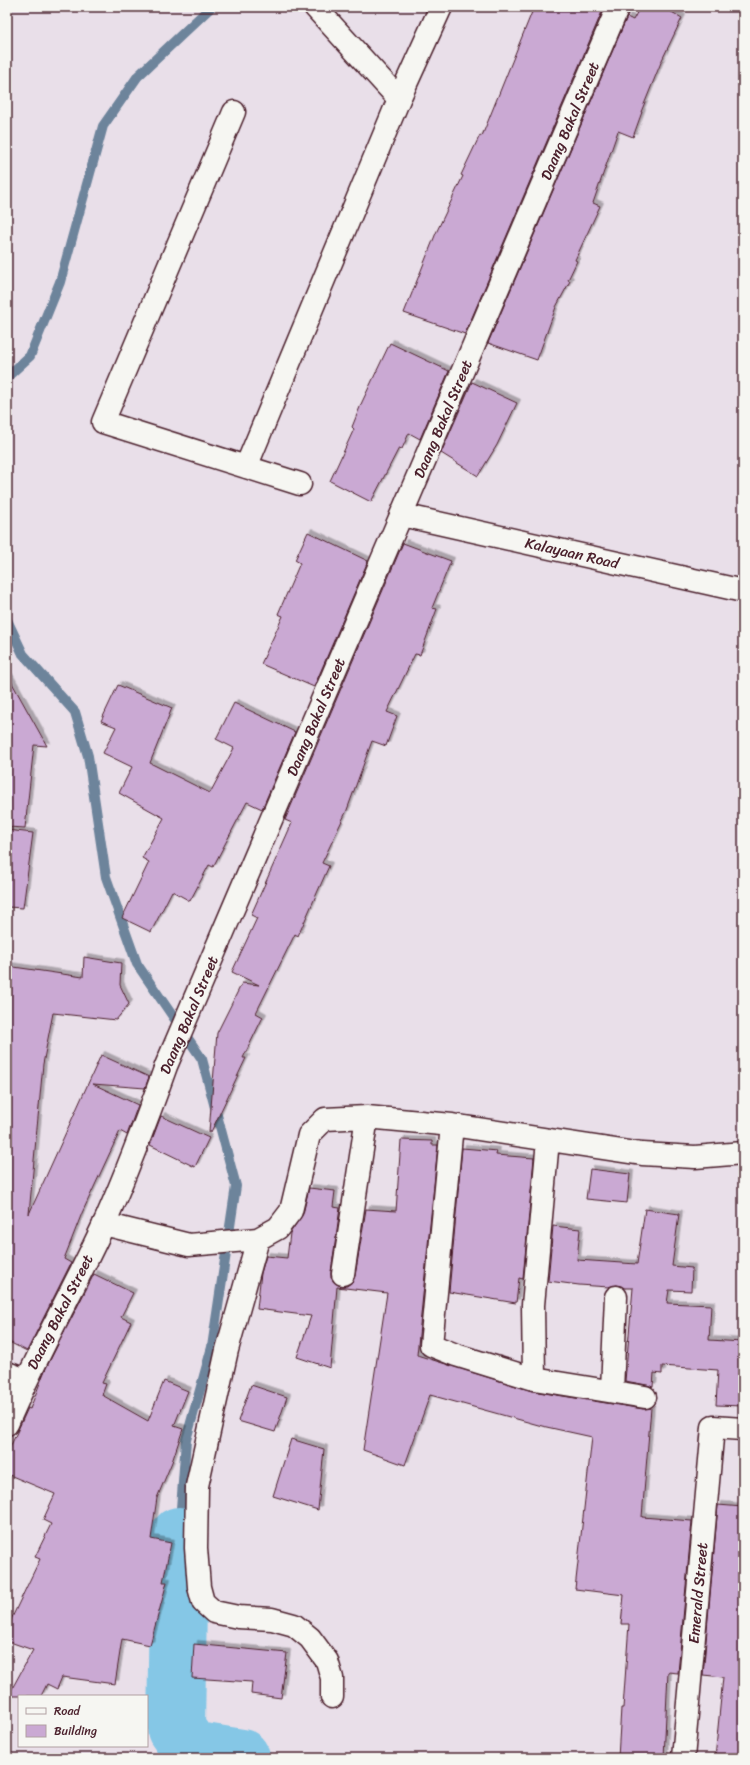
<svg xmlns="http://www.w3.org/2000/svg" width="750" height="1765" viewBox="0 0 750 1765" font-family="Sriracha,sans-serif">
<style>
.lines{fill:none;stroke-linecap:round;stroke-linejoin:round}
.stream{stroke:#6d849b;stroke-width:10}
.river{stroke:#85c7e6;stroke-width:58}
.building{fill:#caa9d3;stroke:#4a1f2b;filter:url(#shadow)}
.street-casing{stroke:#4a1f2b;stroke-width:25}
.secondary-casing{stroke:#4a1f2b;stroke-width:25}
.street{stroke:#f6f6f2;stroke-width:22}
.secondary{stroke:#f6f6f2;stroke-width:22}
.labels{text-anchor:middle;stroke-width:3;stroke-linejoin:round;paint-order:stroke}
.street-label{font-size:15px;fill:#4a1f2b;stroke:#f6f6f2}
</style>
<defs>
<filter id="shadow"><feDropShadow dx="3.5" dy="-3.5" stdDeviation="0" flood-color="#0004"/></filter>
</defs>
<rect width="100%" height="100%" fill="#e9dfe9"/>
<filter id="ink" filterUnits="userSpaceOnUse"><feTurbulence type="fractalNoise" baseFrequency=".025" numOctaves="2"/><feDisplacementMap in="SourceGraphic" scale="8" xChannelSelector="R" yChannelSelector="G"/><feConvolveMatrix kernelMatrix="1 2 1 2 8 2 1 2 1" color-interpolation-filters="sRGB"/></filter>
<g filter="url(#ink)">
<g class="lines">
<path class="stream" d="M7,377l23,-21 30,-74 43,-156 35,-50 73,-69
M7,620l16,34 52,58 13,44 18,121 31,87 65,95 34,127 -24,161 -26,93 -7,96"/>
<path class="river" d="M179,1536l-3,193 15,21 50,8"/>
</g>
<path class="building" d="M534,7h70l-139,327 -61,-21 32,-80 27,-57 -2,-1 19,-40 2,1z
M640,7h23l19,11 -20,42 -21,52h1l-9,25 -15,-6 -25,72 7,3 -25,54 2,1 -9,19 2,1 -14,26 -19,53 -49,-17 139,-326 6,3z
M390,343l59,28 -29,68 -11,-6 -7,16 -3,-1 -28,54 -41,-21 24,-52 -2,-2 10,-25z
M472,382l45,21 -20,42 -19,31 -37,-23z
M308,532l60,29 -54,126 -53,-23 22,-48 -5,-2 22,-51 -5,-3z
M403,543l48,18 -19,47 5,1 -17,46 -5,-1 -28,58 10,4 -11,30 -14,-5 -25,69 -25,53 7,3 -31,70 -3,-2 -39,79 7,4 -20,41h3l-35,74h-2l8,-99 25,-50 17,2 -27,-13 25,-54 -6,-3 41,-92 -7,-3z
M7,674l40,72 -13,-1 -9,83 -18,-1z
M118,685l54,23 -22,55 60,30 24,-45 -18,-9 18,-36 61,29 -33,77 -15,-7 -34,65 -4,-2 -19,36 -18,-10 -21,41 -29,-14 27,-56 -7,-4 22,-40 -45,-25 13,-26 -29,-14 13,-26 -15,-6z
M7,830l26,3 -10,75 -16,-1z
M84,957l37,6 -1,22 9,19 -13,16 -63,-7 -10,51 -14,150 72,-159 48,22 -4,11 -52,-4 45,21 -11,30 -7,-4 -38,82 -18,46 7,4 -44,88 -20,-10v-375l76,11z
M161,1116l48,22 -14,29 -45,-22z
M401,1140l31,1v4h6l-21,210 115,36 111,18 8,-1 -9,109 50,4 -14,152 -10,-1 -4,86h-46l3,-50h2l6,-84h-8l3,-29 -49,-6 17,-152 -50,-11 -112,-31 -25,70 -42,-15 24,-157 -50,-6 -7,81 -33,-11 14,-41 -54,-7 4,-36 5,-17 21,2 3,-25 13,-19 6,-26 26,3 -2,16 7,1 -9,64v6l4,5 6,3h6l5,-4 3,-6 11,-67 30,2z
M462,1148l35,3 -1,4 38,3 -11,121 -4,-1 -3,25 -67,-11z
M590,1169l40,5 -3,29 -41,-4z
M645,1209l34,5 -7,52 20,2 -1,23 -22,-1 -2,13 44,2 -2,35 34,2v64l-27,-1 2,-35 -56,-4v8l-8,-1 -1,14 -6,-2 -22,-4 8,-93h-9l-7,-3 -8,2 -30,-2 -31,-4 5,-55 27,3 -3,31 60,4z
M94,1274l39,19 -12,24 10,5 -29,61 4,1 -4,11 46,26 16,-40 24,10 -14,35 9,3 -11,33 -15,36 -6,41 20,4 -8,39h4l-17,63 -28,-6 -7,45 -53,-7 -5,12 -10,-5 -6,12h-33l25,-46 -26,-9v-13l33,-69 -5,-2 16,-33 -8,-4 12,-26 -48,-20v-20l21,-46 2,1 15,-39z
M251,1385l36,12 -12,35 -37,-11z
M291,1439l33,10 -6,61 -45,-14z
M718,1505l25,2v251h-28l8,-81 -20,-2z
M194,1644l93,9 -6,45 -30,-4 1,-12 -60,-4z"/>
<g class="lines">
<defs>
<path id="street" d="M315,7l84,92
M234,112l-131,310 197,62
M246,467l153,-368 42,-92
M452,1125l-21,220 25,10 78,24 111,18
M104,1224l85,21 69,-6 20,-11 13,-17 18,-76 16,-16 42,-2 85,8 190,29 53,3 48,-4
M258,1239l-31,111 -30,136 -1,62 3,39 4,15 11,10 24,5 34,2 22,6 16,13 17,23 5,17v19
M343,1274l24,-157
M7,1373l19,7
M534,1379l-1,-74 15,-165
M612,1390l4,-93
M683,1758l30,-331 30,2"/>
<path id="secondary" d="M402,515l341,76
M7,1424c29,-69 66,-133 97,-200 23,-52 43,-105 62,-158l452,-1059"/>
</defs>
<use href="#street" class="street-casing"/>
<use href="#secondary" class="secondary-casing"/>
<use href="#street" class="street"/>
<use href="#secondary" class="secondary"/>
</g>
</g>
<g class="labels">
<g class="street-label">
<text transform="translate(570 121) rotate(-67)" y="5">Daang Bakal Street</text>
<text transform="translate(443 419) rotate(-67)" y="5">Daang Bakal Street</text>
<text transform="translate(572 553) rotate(13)" y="5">Kalayaan Road</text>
<text transform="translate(316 717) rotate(-67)" y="5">Daang Bakal Street</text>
<text transform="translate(189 1015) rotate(-67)" y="5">Daang Bakal Street</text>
<text transform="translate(60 1312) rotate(-63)" y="5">Daang Bakal Street</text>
<text transform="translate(698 1593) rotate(-85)" y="5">Emerald Street</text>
</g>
</g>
<rect width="750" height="1765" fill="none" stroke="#f6f6f2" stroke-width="24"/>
<rect x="12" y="12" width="726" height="1741" fill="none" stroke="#4a1f2b" stroke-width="1.5" filter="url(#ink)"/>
<rect x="18" y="1695" width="130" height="52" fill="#f6f6f2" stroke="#b1a0a2"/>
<rect x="26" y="1708" width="20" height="6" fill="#f6f6f2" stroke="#b1a0a2"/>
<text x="54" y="1715" font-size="12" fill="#4a1f2b">Road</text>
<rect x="26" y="1725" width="20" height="12" fill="#caa9d3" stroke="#b1a0a2"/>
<text x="54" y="1735" font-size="12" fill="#4a1f2b">Building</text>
</svg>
